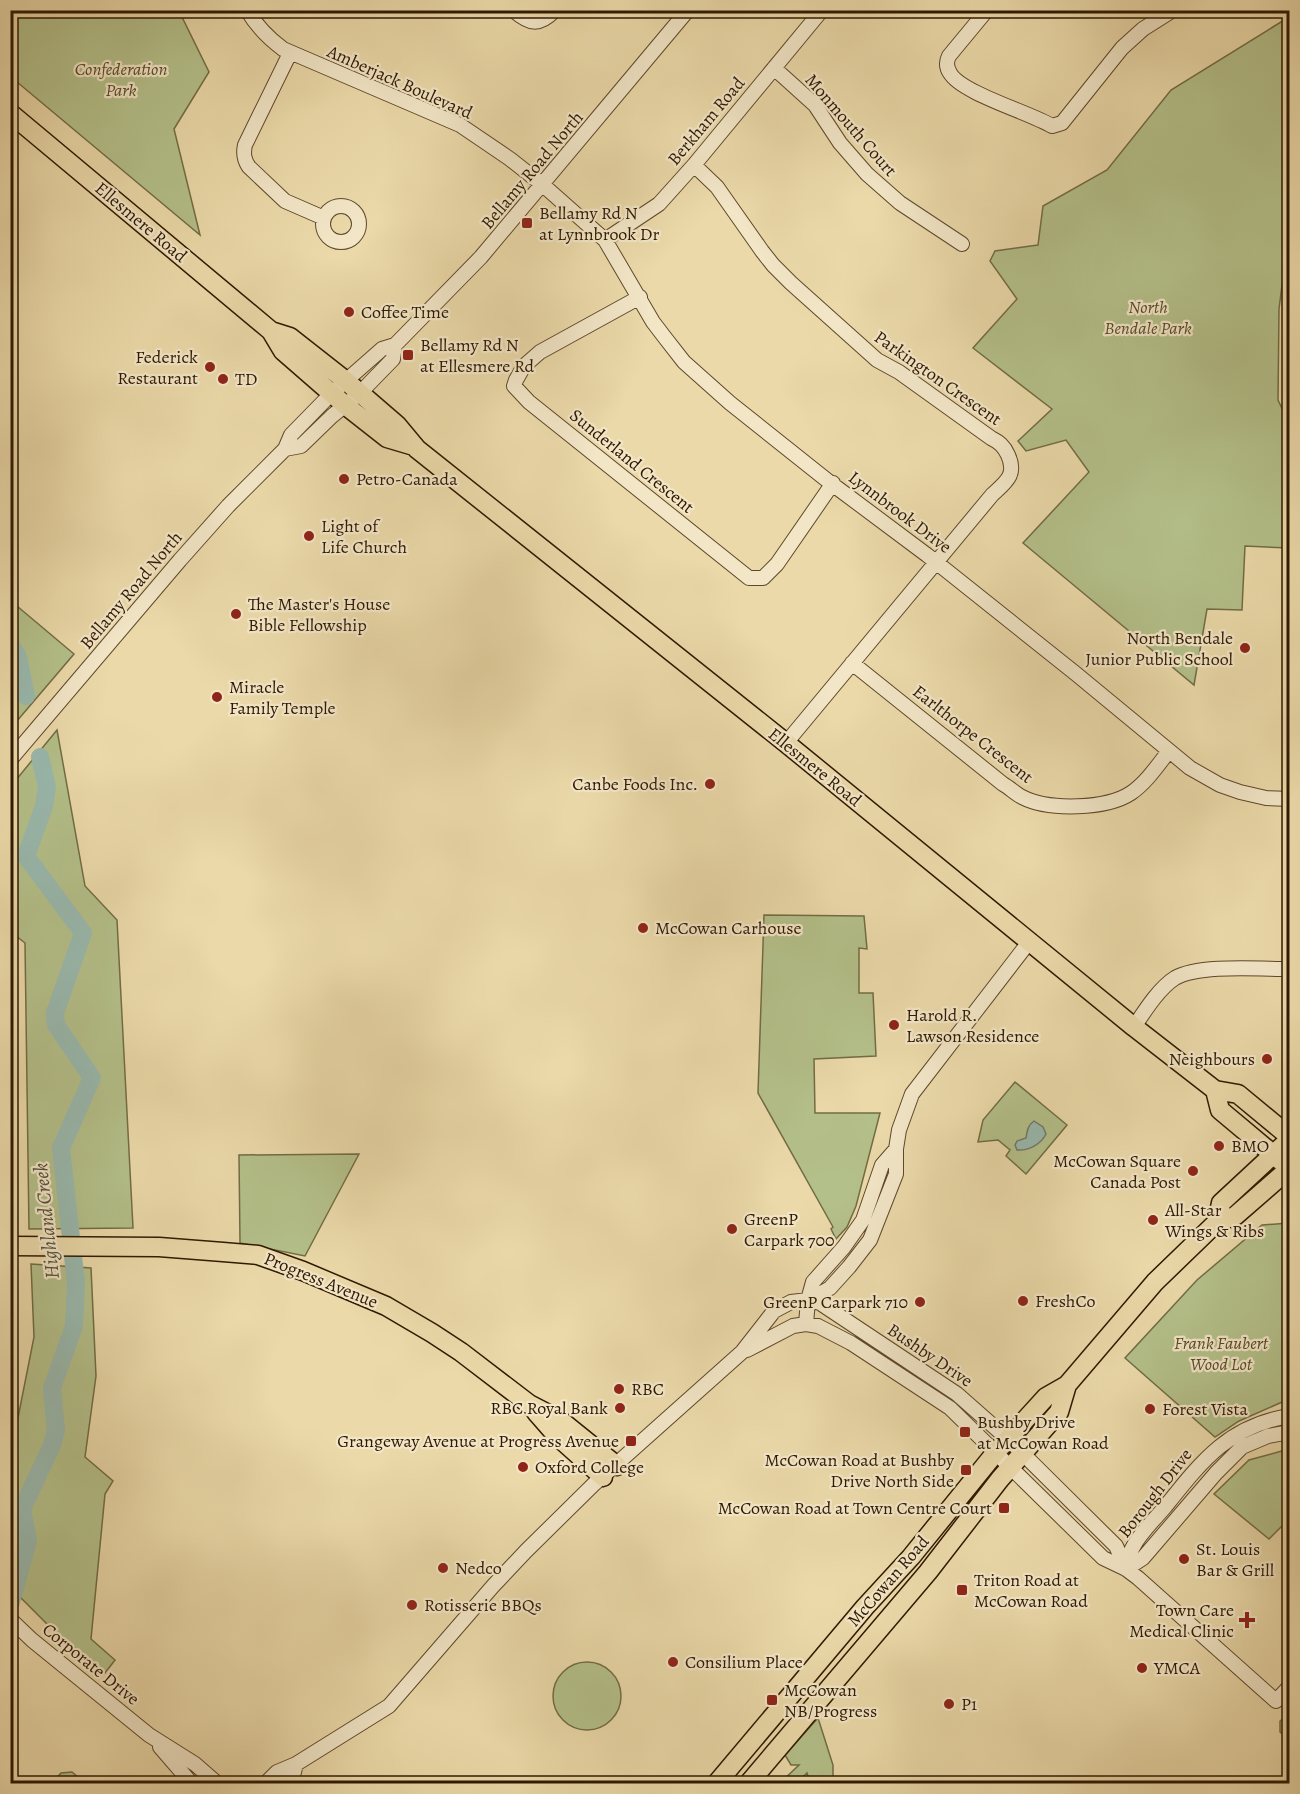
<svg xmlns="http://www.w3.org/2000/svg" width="1300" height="1794" viewBox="0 0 1300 1794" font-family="Alegreya,serif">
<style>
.green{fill:#b4c08a;stroke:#726c45;stroke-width:1.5}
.water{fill:#99b9ae;stroke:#6f7968;stroke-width:1.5}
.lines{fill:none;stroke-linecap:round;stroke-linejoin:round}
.river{stroke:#99b9ae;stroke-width:18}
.minor-casing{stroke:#5e482a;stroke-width:16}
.major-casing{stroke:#2f1800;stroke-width:21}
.minor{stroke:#f2e6c7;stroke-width:14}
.major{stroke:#ebd9a9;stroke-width:18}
.poi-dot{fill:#8f2418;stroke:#f2e6c7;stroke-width:2}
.labels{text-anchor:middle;stroke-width:4.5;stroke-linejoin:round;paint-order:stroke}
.park-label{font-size:18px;font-style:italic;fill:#574a29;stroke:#f2e6c7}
.street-label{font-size:18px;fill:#2f1800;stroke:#f2e6c7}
.poi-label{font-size:18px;fill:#2f1800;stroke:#f2e6c7;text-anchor:start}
.water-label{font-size:20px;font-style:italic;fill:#54503d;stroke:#f2e6c7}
</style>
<rect width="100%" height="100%" fill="#ebd9a9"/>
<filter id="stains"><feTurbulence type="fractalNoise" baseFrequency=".00333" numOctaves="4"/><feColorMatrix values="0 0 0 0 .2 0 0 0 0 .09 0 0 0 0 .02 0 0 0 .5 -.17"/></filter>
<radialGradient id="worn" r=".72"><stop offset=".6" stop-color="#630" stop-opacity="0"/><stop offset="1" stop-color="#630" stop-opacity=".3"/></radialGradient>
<path class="green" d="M10,11h171l1,6 27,55 -35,57 26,106 -189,-158z
M1289,17l1,237 -5,8 -6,47 -1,91 11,23v125l-44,-2 -3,64 -35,-1 -13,76 -171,-142 66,-71 -23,-32 -40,11 -8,-10 34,-32 -79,-61 44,-49 -27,-38 5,-10 43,-6 5,-39 64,-36 64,-80z
M11,601l63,53 -63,74z
M57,730l28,156 32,34 16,308 -104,1 -4,-286 -14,-11v-146z
M764,915l100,1 3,33 -8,-1v45h14l3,63 -62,3 1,54h65l-24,93 -9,21 -11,12 -5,-10 2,-2 -75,-134z
M1015,1082l52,43 -41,49 -20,-18 4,-6 -12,-10 -20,2 5,-22z
M359,1154l-54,102 -65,-13 -1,-88z
M1289,1223v176l-50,22 -24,16 -90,-79 72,-78 65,-55z
M31,1264l60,4 5,108 -11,81 28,24 -8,13 -14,145 24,21 -10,13 -55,-46 -39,-39v-135l23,-116z
M1289,1449v70l-20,20 -55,-45 35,-34z
M553 1696a34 34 0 1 1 68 0a34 34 0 1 1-68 0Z
M1285,1717h4v23l-9,-8v-11z
M818,1718l15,47v18h-23l-3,-10 -10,10h-17l19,-18h-8l-6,-10z
M72,1772l13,11h-33l9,-10z"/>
<path class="water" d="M1034,1121l9,6 3,7c-5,10 -17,17 -29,16l-2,-5 2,-4 9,-3c1,-7 2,-13 8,-17z"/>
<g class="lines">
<path class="river" d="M10,644l8,13 8,39
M10,1605l18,-64 -6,-32 30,-64 4,-15 -4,-42 22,-62 2,-43 -15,-135 31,-70 -36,-53 -1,-12 28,-80 -57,-77 18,-50 3,-19 -7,-30"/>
<defs>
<path id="minor" d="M247,10c10,17 21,28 36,39l177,76 50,34 33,26 62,55 48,82 13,17 18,23 46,41 98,78 99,74 148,118 115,95 30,17 20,7 26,6 24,1
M513,10c16,14 26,17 42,0
M987,10l-38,46c-3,6 -3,11 1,17 11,20 81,40 102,53l10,-3 60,-75 21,-19 30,-19
M290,53l-45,92c-2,9 -1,15 4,22l36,34 39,17
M774,68l41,37 25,38 27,31 33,29 62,41
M694,165l23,22 45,64 11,14 18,18 86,77 22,12 92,66c8,4 13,8 17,17 9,20 -2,27 -16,40l-206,248
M323 224a18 18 0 1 1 36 0a18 18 0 1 1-36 0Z
M605,240l54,-36 35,-39 128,-155
M640,297l-100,55 -16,14 -8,14 -2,6 15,16 220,176h14l14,-14 56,-81
M285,449l16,-3 31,-30 28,-23 33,-34 2,-14
M852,663l151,121c7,4 13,10 19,13 27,14 85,12 109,-4 15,-10 27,-28 38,-42
M10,760l170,-200 48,-54 57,-57 6,-14 41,-42 50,-44 13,-4 86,-88 207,-247
M1134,1027c10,-15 25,-39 41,-49 24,-14 85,-9 115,-9
M808,1300l12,3 137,91 51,45 108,107 10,23
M806,1324l2,-24 5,-18 31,-35 19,-27 19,-55 14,-16
M747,1350l46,-24 13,-2 12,2 33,17 99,65 153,150 23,11 12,9 138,123 14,-15
M1126,1569c2,-7 3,-16 7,-22 7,-14 22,-28 32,-40 36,-45 64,-82 125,-91
M1126,1569l17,-11 73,-85 26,-26 26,-11 22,-4
M10,1619l22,21 117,95 46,29 23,20
M160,1747l32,37
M265,1784l12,-12 19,-8 93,-58 104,-120 33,-35 68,-67 148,-132 32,-41 17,-9 17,-2 17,-9 5,-3 19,-21 21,-27 26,-66v-25l3,-19 13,-36 117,-152
M291,1784l5,-20"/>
<path id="major" d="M10,113l261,218 12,20 62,54 42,33 27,8
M271,331l19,6 56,44 51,44 20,24 369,294 348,284 81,63 23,4 52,43
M1215,1090l5,20 61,51
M1217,1222l4,-19 69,-64
M10,1246l149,1 64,5 35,3 45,16 83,35 46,27 29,19 68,52 31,16 57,46
M536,1412l21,24 46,41
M716,1784l149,-177 46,-50 85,-105 50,-55 21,-12 88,-103 62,-60 18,-6 55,-48
M748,1784l180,-212 72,-93 59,-67 8,-27"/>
</defs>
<use href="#minor" class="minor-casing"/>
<use href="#major" class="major-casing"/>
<use href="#minor" class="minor"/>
<use href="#major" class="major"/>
</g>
<g class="poi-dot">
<rect x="521" y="217" width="12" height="12" rx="3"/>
<circle cx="349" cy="312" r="6"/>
<rect x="402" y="349" width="12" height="12" rx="3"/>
<circle cx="210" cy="367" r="6"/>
<circle cx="223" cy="379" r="6"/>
<circle cx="344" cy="479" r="6"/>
<circle cx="309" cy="536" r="6"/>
<circle cx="236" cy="614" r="6"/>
<circle cx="1245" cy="648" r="6"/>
<circle cx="217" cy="697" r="6"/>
<circle cx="710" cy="784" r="6"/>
<circle cx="643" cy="928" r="6"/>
<circle cx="894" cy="1025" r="6"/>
<circle cx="1267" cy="1059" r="6"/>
<circle cx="1219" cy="1146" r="6"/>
<circle cx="1193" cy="1171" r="6"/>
<circle cx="1153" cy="1220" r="6"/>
<circle cx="732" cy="1229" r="6"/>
<circle cx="1023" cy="1301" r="6"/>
<circle cx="920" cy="1302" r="6"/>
<circle cx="619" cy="1389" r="6"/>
<circle cx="620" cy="1408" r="6"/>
<circle cx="1150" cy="1409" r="6"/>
<rect x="959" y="1426" width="12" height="12" rx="3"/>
<rect x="625" y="1435" width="12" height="12" rx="3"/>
<circle cx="523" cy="1467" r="6"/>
<rect x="960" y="1464" width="12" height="12" rx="3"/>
<rect x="998" y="1502" width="12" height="12" rx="3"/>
<circle cx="1184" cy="1559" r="6"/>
<circle cx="443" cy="1568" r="6"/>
<rect x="956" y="1584" width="12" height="12" rx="3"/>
<circle cx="412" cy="1605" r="6"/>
<path d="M1244 1611h6v6h6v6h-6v6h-6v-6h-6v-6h6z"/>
<circle cx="673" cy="1662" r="6"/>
<circle cx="1142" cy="1668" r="6"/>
<rect x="766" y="1694" width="12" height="12" rx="3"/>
<circle cx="949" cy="1704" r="6"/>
</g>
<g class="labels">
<g class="park-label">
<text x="121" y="75">Confederation<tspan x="121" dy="21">Park</tspan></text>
<text x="1148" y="313">North<tspan x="1148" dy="21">Bendale Park</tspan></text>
<text x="1221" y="1349">Frank Faubert<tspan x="1221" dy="21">Wood Lot</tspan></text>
</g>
<g class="street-label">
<text transform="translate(400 82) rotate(24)" y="6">Amberjack Boulevard</text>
<text transform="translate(706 121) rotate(-50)" y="6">Berkham Road</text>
<text transform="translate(851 125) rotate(49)" y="6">Monmouth Court</text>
<text transform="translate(532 170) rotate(-50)" y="6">Bellamy Road North</text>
<text transform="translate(141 222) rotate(40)" y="6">Ellesmere Road</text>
<text transform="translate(938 378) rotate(35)" y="6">Parkington Crescent</text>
<text transform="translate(632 461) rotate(39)" y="6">Sunderland Crescent</text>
<text transform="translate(900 512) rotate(37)" y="6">Lynnbrook Drive</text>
<text transform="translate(131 590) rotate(-50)" y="6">Bellamy Road North</text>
<text transform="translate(973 734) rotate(38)" y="6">Earlthorpe Crescent</text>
<text transform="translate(815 767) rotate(39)" y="6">Ellesmere Road</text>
<text transform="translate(321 1280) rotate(22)" y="6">Progress Avenue</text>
<text transform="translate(930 1355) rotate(34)" y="6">Bushby Drive</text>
<text transform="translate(1155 1493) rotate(-52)" y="6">Borough Drive</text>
<text transform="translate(888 1581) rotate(-49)" y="6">McCowan Road</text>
<text transform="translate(91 1664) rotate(39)" y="6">Corporate Drive</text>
</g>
<g class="poi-label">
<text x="539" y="219">Bellamy Rd N<tspan x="539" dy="21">at Lynnbrook Dr</tspan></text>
<text x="361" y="318">Coffee Time</text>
<text x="420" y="351">Bellamy Rd N<tspan x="420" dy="21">at Ellesmere Rd</tspan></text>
<text x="198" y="363" text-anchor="end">Federick<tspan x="198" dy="21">Restaurant</tspan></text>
<text x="235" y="385">TD</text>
<text x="356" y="485">Petro-Canada</text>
<text x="321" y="532">Light of<tspan x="321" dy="21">Life Church</tspan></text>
<text x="248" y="610">The Master's House<tspan x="248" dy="21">Bible Fellowship</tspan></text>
<text x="1233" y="644" text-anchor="end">North Bendale<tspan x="1233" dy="21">Junior Public School</tspan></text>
<text x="229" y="693">Miracle<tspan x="229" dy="21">Family Temple</tspan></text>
<text x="698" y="790" text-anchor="end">Canbe Foods Inc.</text>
<text x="655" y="934">McCowan Carhouse</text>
<text x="906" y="1021">Harold R.<tspan x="906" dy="21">Lawson Residence</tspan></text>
<text x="1255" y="1065" text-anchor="end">Neighbours</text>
<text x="1231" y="1152">BMO</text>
<text x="1181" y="1167" text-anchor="end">McCowan Square<tspan x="1181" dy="21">Canada Post</tspan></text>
<text x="1165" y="1216">All-Star<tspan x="1165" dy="21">Wings &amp; Ribs</tspan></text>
<text x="744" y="1225">GreenP<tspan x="744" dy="21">Carpark 700</tspan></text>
<text x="1035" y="1307">FreshCo</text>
<text x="908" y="1308" text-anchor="end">GreenP Carpark 710</text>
<text x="631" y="1395">RBC</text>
<text x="608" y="1414" text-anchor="end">RBC Royal Bank</text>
<text x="1162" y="1415">Forest Vista</text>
<text x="977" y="1428">Bushby Drive<tspan x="977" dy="21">at McCowan Road</tspan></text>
<text x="619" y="1447" text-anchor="end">Grangeway Avenue at Progress Avenue</text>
<text x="954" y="1466" text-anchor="end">McCowan Road at Bushby<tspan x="954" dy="21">Drive North Side</tspan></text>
<text x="535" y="1473">Oxford College</text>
<text x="992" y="1514" text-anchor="end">McCowan Road at Town Centre Court</text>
<text x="1196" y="1555">St. Louis<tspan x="1196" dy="21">Bar &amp; Grill</tspan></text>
<text x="455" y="1574">Nedco</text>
<text x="974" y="1586">Triton Road at<tspan x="974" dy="21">McCowan Road</tspan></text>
<text x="424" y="1611">Rotisserie BBQs</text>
<text x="1234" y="1616" text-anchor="end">Town Care<tspan x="1234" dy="21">Medical Clinic</tspan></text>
<text x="685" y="1668">Consilium Place</text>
<text x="1154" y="1674">YMCA</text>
<text x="784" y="1696">McCowan<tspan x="784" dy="21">NB/Progress</tspan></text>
<text x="961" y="1710">P1</text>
</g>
<g class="water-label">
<text transform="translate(46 1221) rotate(-96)" y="7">Highland Creek</text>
</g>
</g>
<rect width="1300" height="1794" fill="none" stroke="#ebd9a9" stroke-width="36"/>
<rect x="12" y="12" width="1276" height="1770" fill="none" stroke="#2f1800" stroke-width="3"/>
<rect x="18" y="18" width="1264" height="1758" fill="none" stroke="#2f1800" stroke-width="1.5"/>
<rect width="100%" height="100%" filter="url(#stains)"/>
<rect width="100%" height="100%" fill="url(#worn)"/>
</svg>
